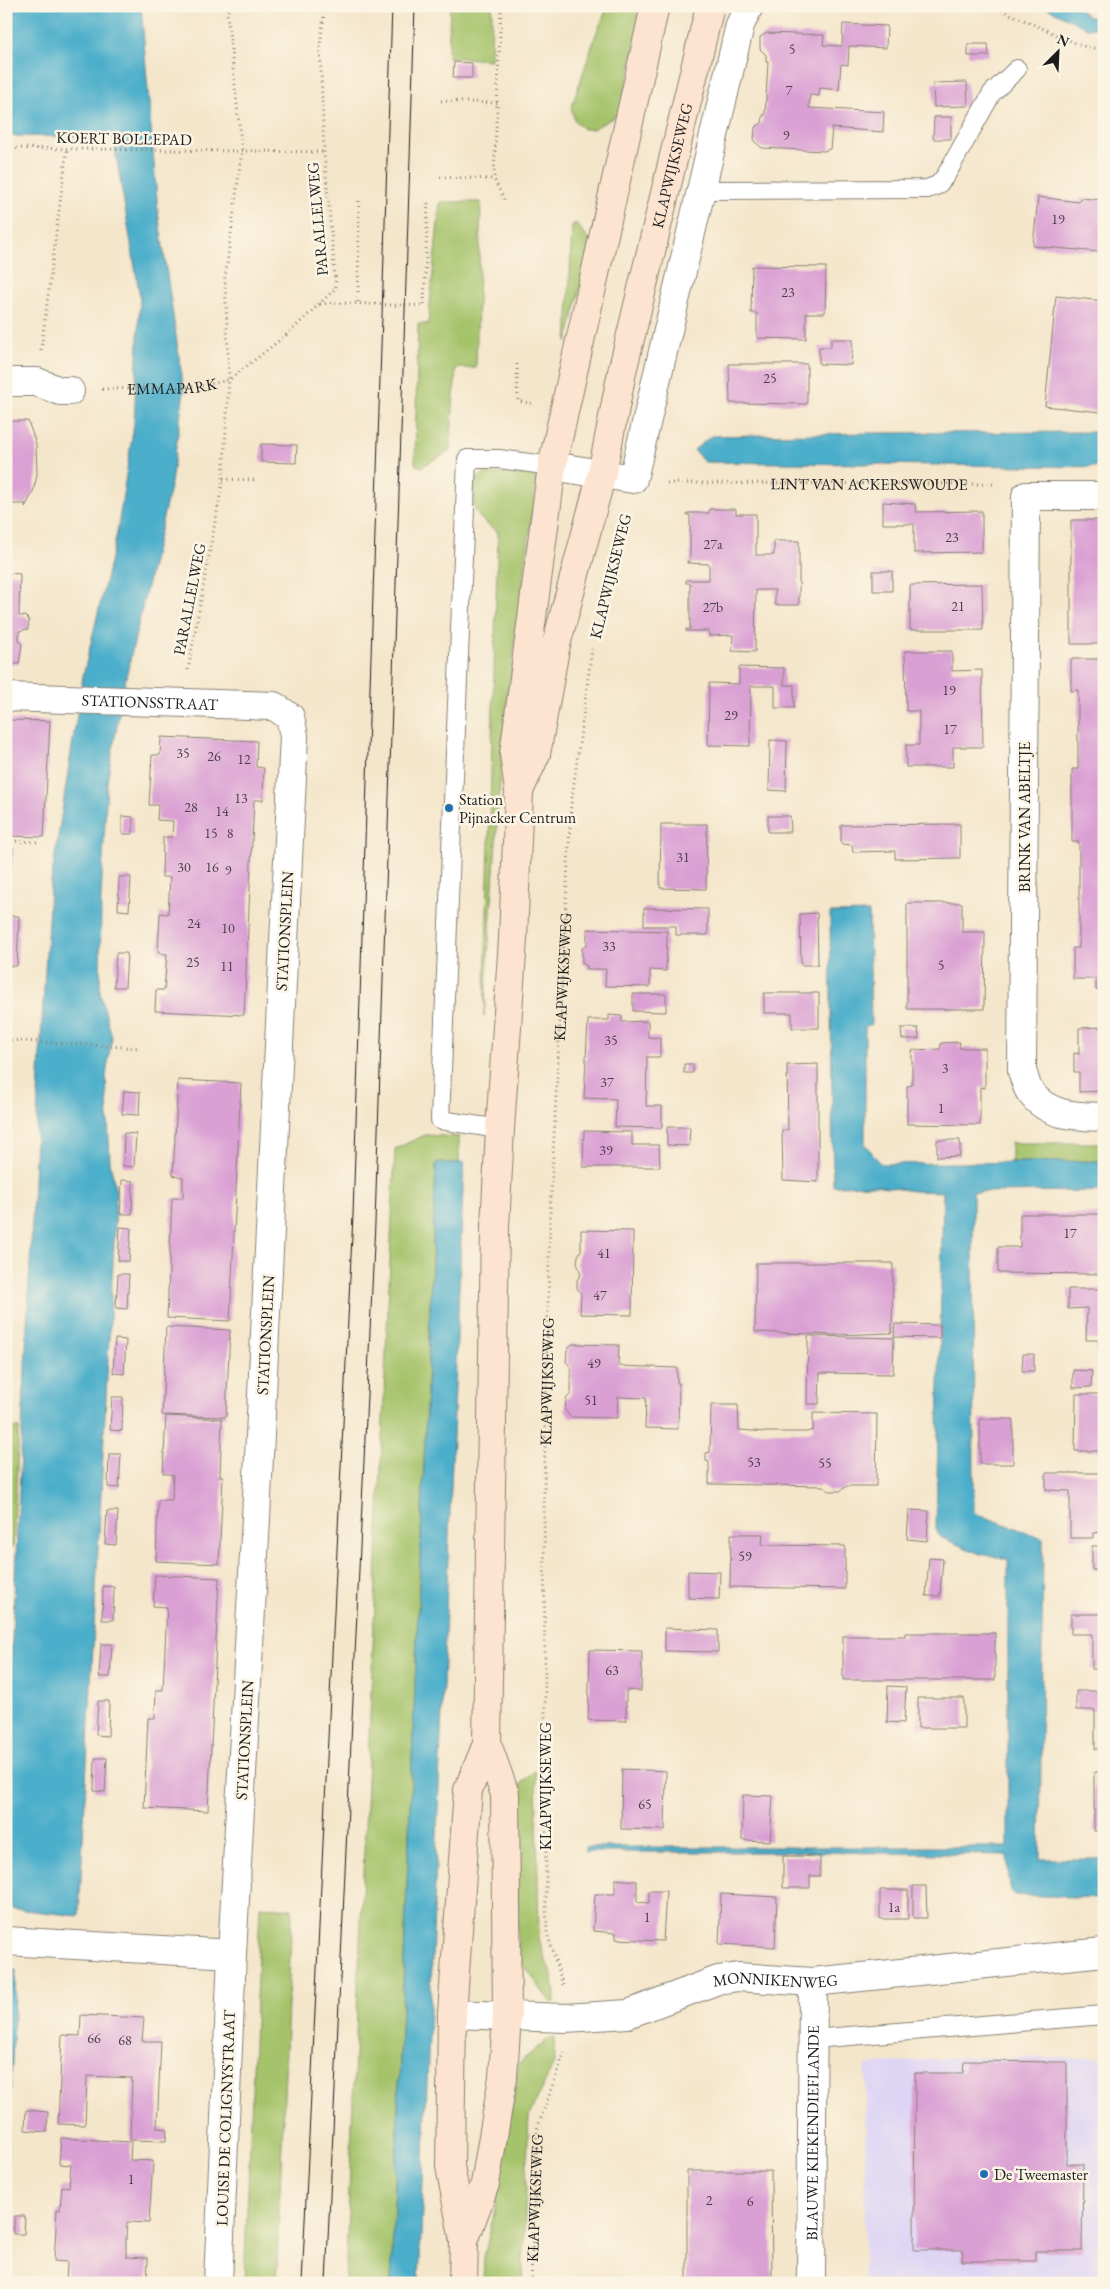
<svg xmlns="http://www.w3.org/2000/svg" width="1110" height="2289" viewBox="0 0 1110 2289" font-family="'EB Garamond',serif">
<style>
.built{fill:#ded5f5}
.green{fill:#a5c36b;stroke:#607044}
.water{fill:#4baeca;stroke:#346573}
.building{fill:#daa0d4}
.lines{fill:none;stroke-linecap:round;stroke-linejoin:round}
.service-casing{stroke:#888174;stroke-width:20}
.minor-casing{stroke:#888174;stroke-width:30}
.secondary-casing{stroke:#888174;stroke-width:30}
.path{stroke:#888174;stroke-width:3;stroke-dasharray:1 4;stroke-linecap:butt}
.service{stroke:#fff;stroke-width:18}
.minor{stroke:#fff;stroke-width:28}
.secondary{stroke:#fde4d1;stroke-width:28}
.tram{stroke:#1c1c1c;stroke-width:1}
.poi-dot{fill:#1f6fb2;stroke:#fcf5e5;stroke-width:2}
.labels{text-anchor:middle;stroke-width:5;stroke-linejoin:round;paint-order:stroke}
.number-label{font-size:14px;fill:#4c3d4a}
.street-label{font-size:16px;fill:#1c1c1c;stroke:#fcf5e5}
.poi-label{font-size:16px;fill:#1c1c1c;stroke:#fcf5e5;text-anchor:start}
</style>
<rect width="100%" height="100%" fill="#fcf5e5"/>
<filter id="ink" filterUnits="userSpaceOnUse"><feTurbulence type="fractalNoise" baseFrequency=".02" numOctaves="2"/><feDisplacementMap in="SourceGraphic" scale="10" xChannelSelector="R" yChannelSelector="G"/><feConvolveMatrix kernelMatrix="1 2 1 2 8 2 1 2 1" color-interpolation-filters="sRGB"/></filter>
<filter id="wash" filterUnits="userSpaceOnUse"><feTurbulence type="fractalNoise" baseFrequency=".0096" numOctaves="4" result="noise"/><feDisplacementMap in="SourceGraphic" scale="20" xChannelSelector="R" yChannelSelector="G"/><feGaussianBlur stdDeviation="1.12" result="paint"/><feColorMatrix in="noise" values="0 0 0 0 0 0 0 0 0 0 0 0 0 0 0 0 0 1.4 0 .05"/><feComposite in="paint" operator="in"/></filter>
<g filter="url(#wash)">
<rect width="100%" height="100%" fill="#f4e6cb"/>
<path class="built" d="M963,2057l141,1v225h-240l2,-218z"/>
<path class="green" d="M450,6h42l-1,54 -43,-3z
M608,6h35l-22,107 -28,16h-10l-8,-8 -4,-12 25,-75z
M440,202h41l-5,166h-20l-6,83 -29,16 -6,-3 3,-140h10z
M576,223l15,20 -24,100 5,-118z
M484,473l51,2 2,4 -33,245 -20,293 14,-485c-25,-17 -27,-22 -23,-51z
M425,1135l34,2v26h-23l-45,1120h-46l50,-1134z
M1011,1143h93v18l-93,1z
M6,1427l13,1 -6,119h-7z
M533,1772h3l3,166c5,24 17,38 16,64h-5l-27,-38 -5,-2 -4,-171z
M260,1906l32,3 -16,374h-32z
M554,2038l1,23 -26,55 -7,167h-39l1,-25 10,-45 25,-150 29,-24z"/>
<path class="water" d="M6,6h135l17,206 26,179 -13,92 -47,203 -17,96 -6,116 -1,95 12,44 -6,39 4,85 6,31 -1,32 -36,692 -73,-8v-142l34,-711 10,-167 33,-212 34,-143 17,-109 6,-127 -27,-160 -107,-1z
M1043,6h32l14,11h15v11h-17z
M1104,432v35l-400,-5 -10,-12 17,-14 160,-3z
M869,912l2,113 -6,1v118l16,20 223,-3v30l-131,1 1,321 69,25 -3,321h64v39l-88,-3 -4,-2 -2,-5 -3,-33 -180,-3h-242v-5h423v-288l-28,-5 -40,-17 -4,-8 7,-337 -30,-1 -39,-6 -41,1 -3,-273z
M436,1163h28l-45,1120h-28z
M6,1970h10l-10,224z"/>
<g id="blocks">
<path class="building" d="M843,24l44,2 -1,22 -37,-2 -1,19 -7,-1 -2,26 -19,-2 -1,8 -9,-1 -1,13 75,4 -1,20 -51,-4 -2,21 -6,2 -62,-3 -8,-7 1,-14 7,-4 1,-8h2l3,-53h-2v-7l-6,-6v-12l7,-4 57,2 -1,10 19,1z
M968,44h20l1,12h-21z
M454,62l18,1v15h-19z
M967,82l1,24 -34,1 -1,-24z
M934,117h17v22h-18z
M1038,197l41,5 1,-4 24,2v42h-2l-2,10 -67,-6z
M752,266l74,1 -1,46h-19v26l-49,-1v-25h-6z
M1056,296l48,5v83l-3,28 -56,-6z
M831,339h22l-2,26 -32,-1v-17h12z
M729,364h78v40l-77,-1z
M6,421h22l8,23 1,31 -4,17 -8,15 1,-3h-16l-1,-18h-3z
M261,444l36,1 -1,18 -35,-1z
M883,502l32,2 1,8 66,-1v41l-68,1v-29h-31z
M709,509h27v5h20v41h18v-14h25v64h-24v-15h-19l-1,62 -23,-1 1,-16 -24,1v-5h-23v-2h4v-46h-4v-3h23v-16l-22,-1v-2l3,1v-47h-3v-2h22z
M1071,520h33v124h-33z
M873,571h19v20h-19z
M6,573l14,1 -1,42h6l4,4 -1,9 -9,2v10l3,3 -3,20h-13z
M982,584l1,46h-73v-45z
M905,651h47v20l30,-1 1,77h-30v20h-47v-22h13v-34h-13z
M1071,659h33v331h-8v-11h-23v-31h6v-106h-7v-73h6v-79l-7,1z
M739,667l45,1v17h10v23h-19v-22h-24l-1,60 -42,-1 1,-62 30,1z
M6,720l44,1 -6,116 -38,-1z
M161,737l96,4 -1,26 8,1 -1,32h-9l-10,215 -89,-4 1,-21h8l3,-36 -9,-1 2,-40 8,1 2,-37h-8l1,-40h9l1,-16 -16,-1 1,-15h-9l3,-50h8z
M770,740l17,1 -1,50 -17,-1z
M122,816l11,1v17h-11z
M768,816h22l1,16h-23z
M661,824h46l-1,65 -46,-1z
M960,824v34l-65,1v-8l-42,1 -1,-7 -11,-1v-19z
M6,848h7l-1,15h-6z
M119,877h12l-2,34 -11,-1z
M907,903h55v29h23l-1,77h-77z
M644,908l64,1v26h-32v-9h-32z
M817,913l1,52h-17l-1,-51z
M6,916h13l-2,50h-11z
M587,929l80,2 -1,40 -16,-1v17l-45,-1 1,-17h-19v-3l-5,-3v-15l5,-3z
M116,953h11l-2,34h-11z
M764,993h55v35h-27v-15h-28z
M633,994h33v18l-33,-1z
M609,1015l13,1v6l26,-1v16l12,1v19h-13l-1,49h16v22l-47,-1 1,-28 -32,-1 4,-78h21z
M1104,1027v64l-25,1v-20h-5v-19l5,1v-26z
M901,1028h17l1,11h-17z
M960,1042l-1,6h26v40l-5,-1v38l-73,-1v-38l5,-1v-35l28,-1 1,-6z
M684,1064h9v9h-9z
M818,1064v118l-35,-2 -1,-50h6l-1,-65z
M178,1080l63,3 -11,238 -63,-3 5,-120h11v-21l-10,-2z
M124,1091l16,1 -1,23 -17,-1z
M667,1127h23l-1,19 -22,-1z
M584,1131l48,1v13h27l1,22h-77z
M124,1133l12,1 -2,33 -11,-1z
M937,1140h23v16l-23,1z
M122,1180l11,1 -1,33h-12z
M1020,1214h84v60l-106,-1v-26h22z
M120,1227l11,1 -2,33h-11z
M581,1230l52,1 -1,84 -52,-1 1,-20 -4,-6v-8l4,-6 -4,-11 1,-7 3,-6z
M756,1263h137l-1,70 -57,2 -80,-3z
M118,1274h11l-2,35 -11,-1z
M1068,1289h36v64h-5l-1,-13h-12l1,-32 -19,1z
M895,1324l45,1v13l-46,-1z
M166,1327l64,3 -4,87 -64,-2z
M808,1336l86,2 -1,36 -73,-1 -1,31h-12z
M115,1339l11,1 -2,34 -11,-1z
M572,1344l47,1 -1,21 59,2v15h2l-1,46 -33,-1 1,-30 -28,-1 -1,21 -47,-1 -5,-7 1,-11 5,-5v-27l-5,-5 1,-12z
M1023,1354h11v17h-12z
M1073,1370l19,1 -1,16 -18,1z
M1076,1394h28v57h-29z
M112,1397h11l-1,34 -12,-1z
M711,1405h27l1,25 27,2h41l6,-2v-17l64,1 -1,72h-29l-7,5h-11l-6,-5 -114,-2v-22l-3,-1v-8l4,-1z
M166,1416l56,3 -2,57h3l-4,88 -63,-3 2,-61h14l1,-25 -10,-2z
M980,1419h33v45h-33z
M109,1454h12l-2,34 -11,-1z
M1046,1473h58v59l-11,1v5h-23v-47l-24,-1z
M909,1510l20,1 -2,30 -20,-2z
M107,1511h11l-2,34 -11,-1z
M731,1534h32l-1,11 83,1v43l-115,-2z
M1092,1546h12v24h-12z
M929,1558l14,1 -3,37h-14z
M688,1571l32,1 -1,27 -31,-1z
M155,1575l64,3 -11,233 -64,-3 4,-90h7l1,-28h7l4,-83 -14,-1z
M103,1586l11,1 -1,33h-11z
M1071,1614h33v55h-12v-35h-21z
M665,1628l53,2v22l-53,-1z
M905,1633h90v47h-152v-44h62z
M101,1644h11l-2,33h-11z
M590,1650l52,1 -1,40 -15,-1v31l-38,-1z
M888,1686l18,1 -2,36 -17,-1z
M1076,1691h28v58h-9v-39h-19z
M918,1698h46v30h-46z
M98,1701h11l-1,35 -12,-1z
M95,1758h12l-2,34 -11,-1z
M622,1769l44,2 -1,59 -44,-1z
M1094,1772h10v59h-10z
M743,1795l30,1 -3,45 -28,-1z
M783,1856h37v20h-10v12h-27z
M615,1879l22,2v21l12,1v-12h17l-3,50 -47,-2v-6l-23,-2 2,-37h20z
M913,1886h13l1,32h-14z
M880,1890h28v29h-28z
M721,1894l56,3 -2,50 -56,-3z
M81,2015l63,3 -2,23h19l-4,87 10,1 -1,12 -36,-1 2,-62 -45,-2 -2,49 -27,-1 4,-89 18,1z
M964,2061l103,1v102h16l-1,87h-47v10h-73l1,-11h-49l1,-177h48z
M26,2110l22,2 -1,20 -22,-2z
M61,2138l70,4 -1,18 23,1 -4,62 -22,-1 -1,18v17l22,1 -1,25h-81l1,-21 -13,-1 3,-51h3l2,-24 7,1 2,-22 -12,-1z
M687,2171h84l1,112h-85z
M15,2216h10l-1,18h-11z"/>
</g>
</g>
<g filter="url(#ink)">
<use href="#blocks" fill-opacity="0" stroke="#888174" stroke-width="1"/>
<g class="lines">
<defs>
<path id="service" d="M700,190l227,-1 11,-4 8,-10 46,-82 25,-24
M500,1129l-60,-9 27,-661h32l53,7
M813,2039l291,-24"/>
<g id="minor">
<path d="M6,382h31l23,9h10"/>
<path d="M552,466l81,13 107,-454 9,-19"/>
<path d="M1104,496h-78l-4,575c3,7 4,17 9,22 18,24 46,23 73,24"/>
<path id="s5" d="M6,697l268,9 16,11 4,19 -38,782 -24,436 -14,329"/>
<path d="M6,1941l226,13"/>
<path id="s6" d="M452,2014l113,4 63,-4 90,-34 20,-3 75,5 291,-30"/>
<path id="s7" d="M811,2283l2,-301"/>
</g>
<g id="secondary">
<path id="s8" d="M519,791l17,-37 19,-105 47,-176 20,-101 88,-366"/>
<path d="M464,2241l21,-57 18,-107 4,-62 -2,-221 -18,-50 8,-517 5,-98 13,-190 6,-148 -5,-37 38,-288 103,-460"/>
<path d="M463,2283l1,-42 -14,-75 2,-152 16,-224 19,-46"/>
</g>
</defs>
<use href="#service" class="service-casing"/>
<use href="#minor" class="minor-casing"/>
<use href="#secondary" class="secondary-casing"/>
<g class="path">
<path d="M501,6l-7,173 11,22"/>
<path d="M992,6l90,40 22,4"/>
<path d="M441,101l56,2"/>
<path d="M6,148l318,4"/>
<path d="M440,177l54,2"/>
<path d="M358,302l1,-105"/>
<path d="M320,304c35,-3 69,3 104,1l4,-104"/>
<path d="M41,350l26,-201"/>
<path d="M517,364l1,37 15,3"/>
<path id="s1" d="M102,389l93,-2 34,-7 61,-48 46,-44 -12,-136 -4,-107 5,-39"/>
<path d="M223,479l34,1"/>
<path id="s2" d="M667,483l329,1"/>
<path d="M188,670l35,-191 6,-99 -4,-102 17,-127 -15,-138 3,-7"/>
<path d="M6,841l35,1"/>
<path d="M6,1040l133,8"/>
<path id="s3" d="M563,1985l-16,-52 -1,-29 -2,-412 6,-278 21,-409 21,-156"/>
<path id="s4" d="M531,2283l6,-154 28,-78"/>
</g>
<use href="#service" class="service"/>
<use href="#minor" class="minor"/>
<use href="#secondary" class="secondary"/>
<path class="tram" d="M302,2283l51,-1068 39,-1209
M326,2283l49,-1060 40,-1217"/>
</g>
</g>
<g class="poi-dot">
<circle cx="449" cy="808" r="5"/>
<circle cx="984" cy="2174" r="5"/>
</g>
<g class="labels">
<g class="number-label">
<text x="792" y="54">5</text>
<text x="789" y="95">7</text>
<text x="786" y="140">9</text>
<text x="1058" y="224">19</text>
<text x="788" y="297">23</text>
<text x="770" y="383">25</text>
<text x="952" y="542">23</text>
<text x="713" y="549">27a</text>
<text x="958" y="611">21</text>
<text x="713" y="612">27b</text>
<text x="949" y="695">19</text>
<text x="731" y="720">29</text>
<text x="950" y="734">17</text>
<text x="183" y="758">35</text>
<text x="214" y="761">26</text>
<text x="244" y="764">12</text>
<text x="241" y="803">13</text>
<text x="191" y="812">28</text>
<text x="222" y="816">14</text>
<text x="211" y="838">15</text>
<text x="230" y="838">8</text>
<text x="683" y="862">31</text>
<text x="184" y="872">30</text>
<text x="212" y="872">16</text>
<text x="228" y="875">9</text>
<text x="194" y="928">24</text>
<text x="228" y="933">10</text>
<text x="609" y="951">33</text>
<text x="193" y="967">25</text>
<text x="941" y="970">5</text>
<text x="227" y="971">11</text>
<text x="611" y="1045">35</text>
<text x="945" y="1073">3</text>
<text x="607" y="1087">37</text>
<text x="941" y="1113">1</text>
<text x="606" y="1155">39</text>
<text x="1070" y="1238">17</text>
<text x="604" y="1258">41</text>
<text x="600" y="1300">47</text>
<text x="594" y="1368">49</text>
<text x="591" y="1405">51</text>
<text x="754" y="1467">53</text>
<text x="825" y="1468">55</text>
<text x="745" y="1561">59</text>
<text x="612" y="1675">63</text>
<text x="645" y="1809">65</text>
<text x="894" y="1912">1a</text>
<text x="647" y="1922">1</text>
<text x="94" y="2043">66</text>
<text x="125" y="2045">68</text>
<text x="131" y="2184">1</text>
<text x="709" y="2205">2</text>
<text x="750" y="2206">6</text>
</g>
<g class="street-label">
<text transform="translate(124 138) rotate(1)" y="6">KOERT BOLLEPAD</text>
<text dy="6" stroke="none"><textPath href="#s8" startOffset="645">KLAPWIJKSEWEG</textPath></text>
<text transform="translate(317 219) rotate(-95)" y="6">PARALLELWEG</text>
<text dy="6" stroke="none"><textPath href="#s1" startOffset="70">EMMAPARK</textPath></text>
<text dy="6" stroke="none"><textPath href="#s2" startOffset="202">LINT VAN ACKERSWOUDE</textPath></text>
<text transform="translate(610 576) rotate(-76)" y="6">KLAPWIJKSEWEG</text>
<text transform="translate(189 599) rotate(-79)" y="6">PARALLELWEG</text>
<text dy="6" stroke="none"><textPath href="#s5" startOffset="144">STATIONSSTRAAT</textPath></text>
<text transform="translate(1024 817) rotate(-90)" y="6">BRINK VAN ABELTJE</text>
<text transform="translate(284 931) rotate(-87)" y="6">STATIONSPLEIN</text>
<text dy="6" stroke="none"><textPath href="#s3" startOffset="1011">KLAPWIJKSEWEG</textPath></text>
<text transform="translate(265 1335) rotate(-87)" y="6">STATIONSPLEIN</text>
<text dy="6" stroke="none"><textPath href="#s3" startOffset="606">KLAPWIJKSEWEG</textPath></text>
<text transform="translate(244 1740) rotate(-87)" y="6">STATIONSPLEIN</text>
<text transform="translate(545 1786) rotate(-90)" y="6">KLAPWIJKSEWEG</text>
<text dy="6" stroke="none"><textPath href="#s6" startOffset="330">MONNIKENWEG</textPath></text>
<text transform="translate(225 2118) rotate(-88)" y="6">LOUISE DE COLIGNYSTRAAT</text>
<text dy="6" stroke="none"><textPath href="#s7" startOffset="150">BLAUWE KIEKENDIEFLANDE</textPath></text>
<text dy="6" stroke="none"><textPath href="#s4" startOffset="85">KLAPWIJKSEWEG</textPath></text>
</g>
<g class="poi-label">
<text x="459" y="805">Station<tspan x="459" dy="18">Pijnacker Centrum</tspan></text>
<text x="994" y="2180">De Tweemaster</text>
</g>
</g>
<rect width="1110" height="2289" fill="none" stroke="#fcf5e5" stroke-width="25"/>
<g transform="translate(1058 52) rotate(24)" stroke="#fcf5e5" stroke-width="4" paint-order="stroke">
<path d="M0-4L9 19L0 12L-9 19Z" fill="#1c1c1c"/>
<text y="-8" font-size="14" font-weight="bold" text-anchor="middle" fill="#1c1c1c">N</text>
</g>
</svg>
